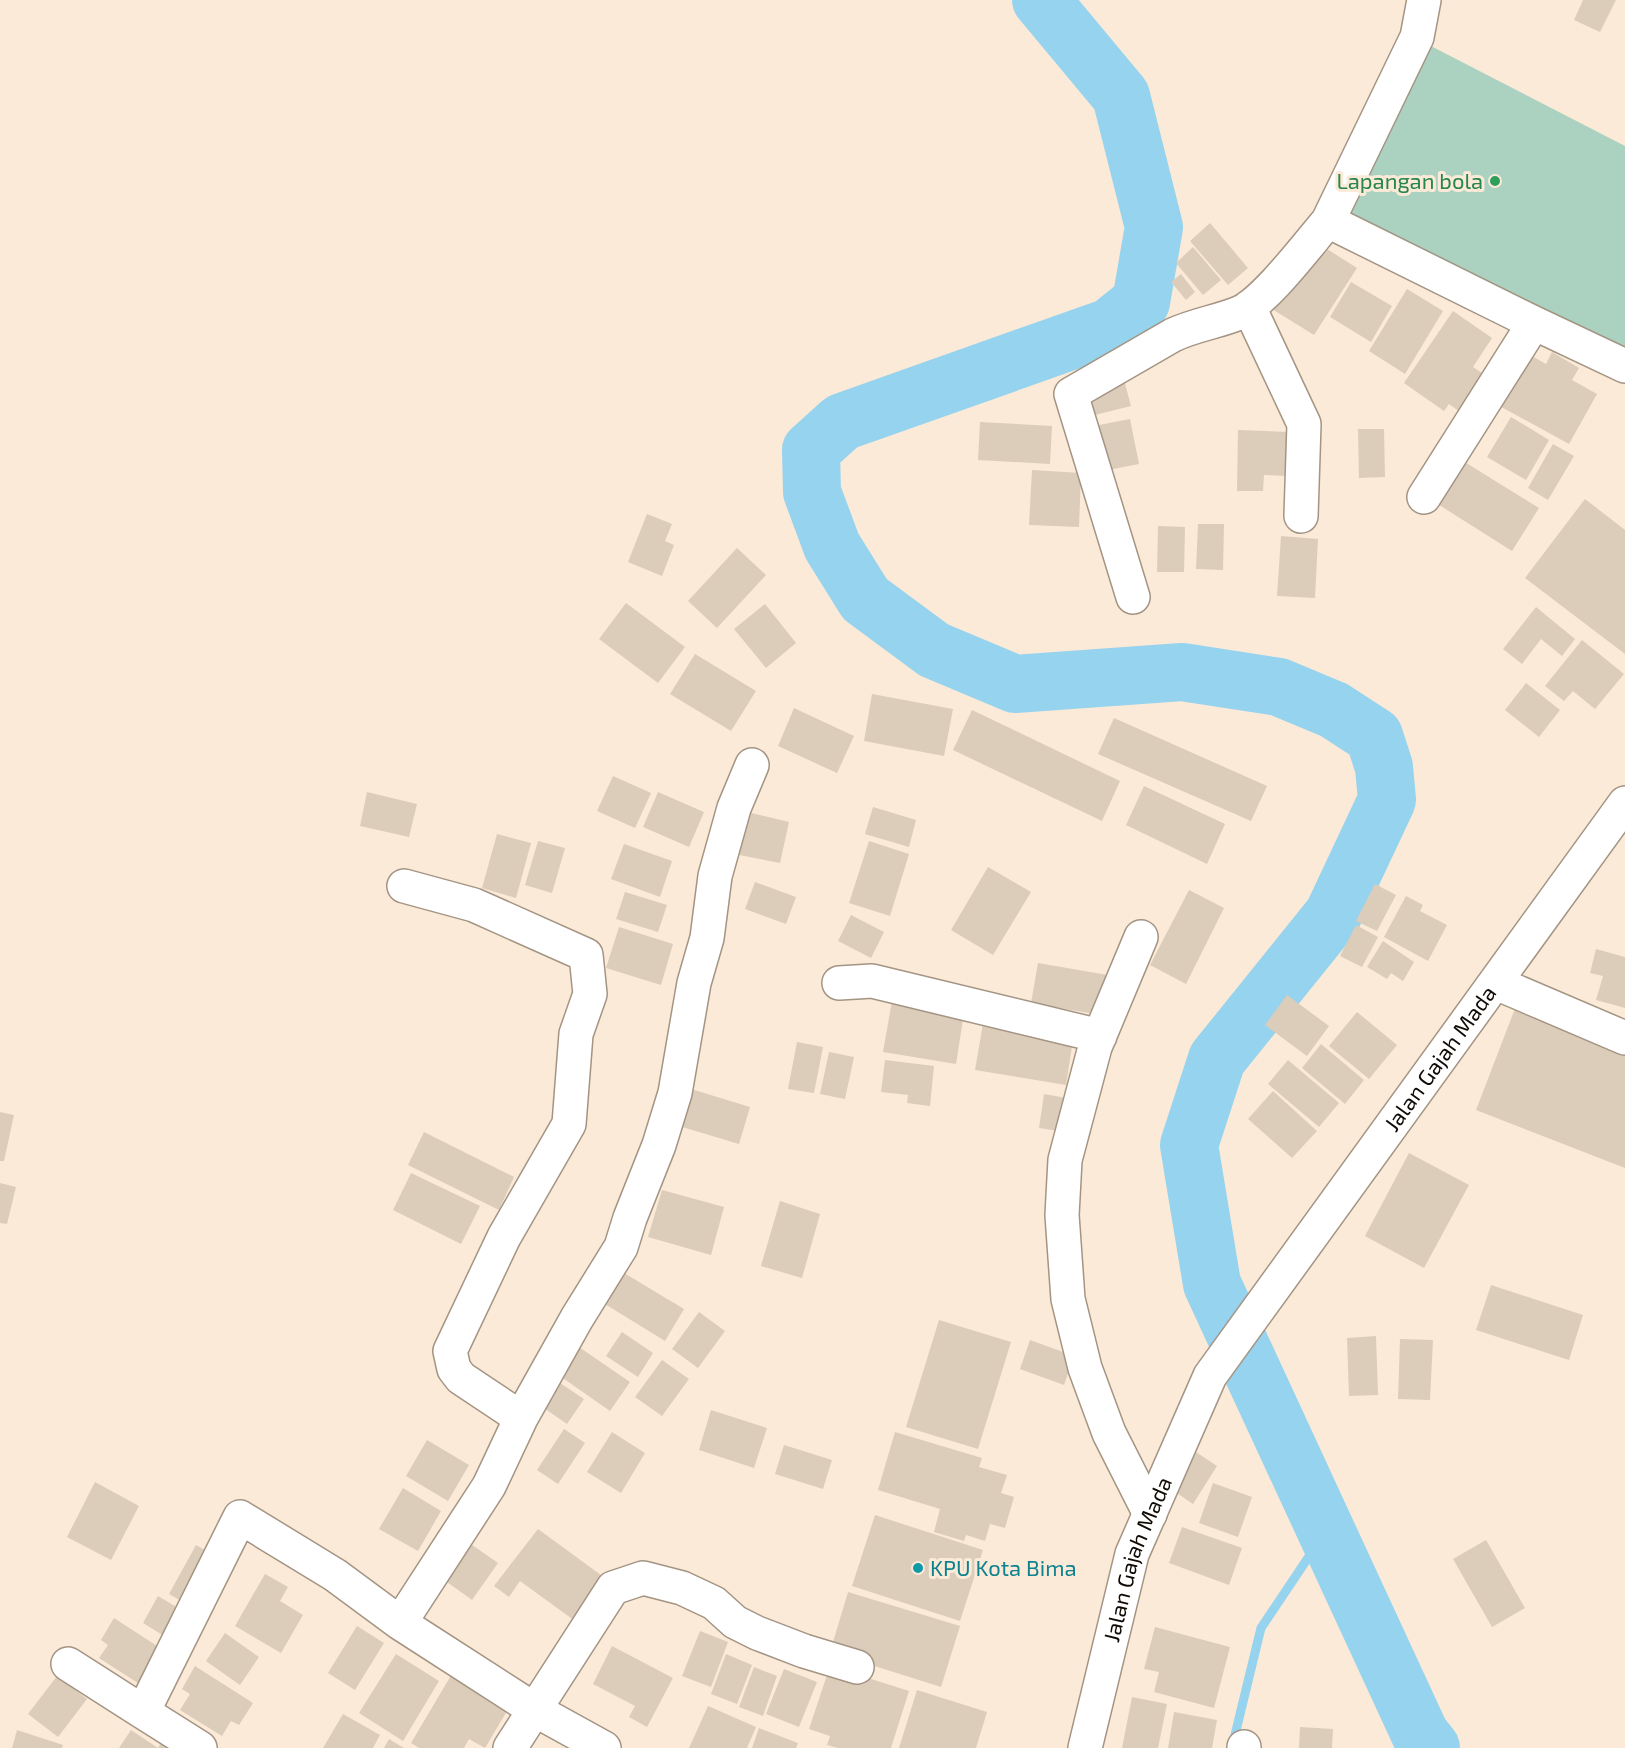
<svg xmlns="http://www.w3.org/2000/svg" width="1625" height="1748" viewBox="0 0 1625 1748" font-family="'Exo 2',sans-serif">
<style>
.green{fill:#abd2c0}
.lines{fill:none;stroke-linecap:round;stroke-linejoin:round}
.stream{stroke:#96d3ee;stroke-width:9}
.river{stroke:#96d3ee;stroke-width:58}
.building{fill:#dcccba}
.street-casing{stroke:#a49483;stroke-width:36}
.secondary-casing{stroke:#a49483;stroke-width:36}
.street{stroke:#fff;stroke-width:33}
.secondary{stroke:#fff;stroke-width:33}
.leisure-dot{fill:#2e9e5b;stroke:#fbead8;stroke-width:2}
.culture-dot{fill:#0f9aa8;stroke:#fbead8;stroke-width:2}
.labels{text-anchor:middle;stroke-width:6;stroke-linejoin:round;paint-order:stroke}
.leisure-label{font-size:22px;fill:#27864d;stroke:#fbead8;text-anchor:end}
.street-label{font-size:22px;fill:#110b06;stroke:#fbead8}
.culture-label{font-size:22px;fill:#0d838f;stroke:#fbead8;text-anchor:start}
</style>
<rect width="100%" height="100%" fill="#fbead8"/>
<path class="green" d="M1429,45l196,101v207l-276,-136z"/>
<g class="lines">
<path class="stream" d="M1233,1743l28,-115 65,-97"/>
<path class="river" d="M1041,0l80,96 33,131 -13,75 -31,25 -268,95 -31,28 1,42 20,54 33,53 69,51 81,34 167,-12 97,15 55,23 40,26 10,31 3,33 -54,115 -116,144 -28,86 23,139 208,450 11,14"/>
</g>
<path class="building" d="M1583,0h33l-16,32 -26,-12z
M1210,223l38,45 -20,17 -38,-44z
M1316,242l41,26 -43,67 -42,-26z
M1193,247l28,33 -18,15 -27,-32z
M1181,274l14,18 -9,8 -15,-18z
M1351,282l41,24 -21,36 -41,-25z
M1407,289l36,22 -38,63 -36,-23z
M1453,311l39,27 -19,29 15,10 -25,37 -14,-10 -5,7 -40,-28z
M1525,352l21,12 6,-12 27,16 -7,12 25,14 -28,50 -73,-40z
M1124,380l7,26 -40,10 -6,-26z
M1511,417l38,23 -23,40 -39,-23z
M1130,419l9,45 -36,7 -9,-45z
M980,422l72,4 -2,38 -72,-4z
M1358,429h26l1,48 -26,1z
M1238,430l51,2 -1,44 -24,-1 -1,16h-26z
M1553,444l21,12 -26,44 -20,-12z
M1463,461l76,47 -27,43 -76,-48z
M1032,470l49,3 -2,54 -50,-2z
M1585,499l40,31v124l-100,-76z
M647,514l25,10 -7,17 9,4 -12,31 -34,-14z
M1198,524h26l-1,46 -27,-1z
M1158,526l27,1 -1,45h-27z
M1281,536l37,3 -3,59 -38,-2z
M737,548l29,27 -49,53 -29,-27z
M626,603l59,44 -27,36 -59,-44z
M765,604l31,39 -30,25 -32,-39z
M1536,607l39,32 -13,17 -21,-17 -19,25 -19,-15z
M1582,640l42,34 -29,35 -22,-18 -9,10 -19,-15z
M695,654l61,37 -25,40 -61,-37z
M1526,683l34,27 -21,27 -34,-27z
M872,694l81,15 -9,47 -80,-15z
M794,708l60,28 -17,37 -59,-27z
M972,710l148,71 -18,40 -149,-71z
M1114,718l153,68 -16,35 -153,-67z
M613,776l38,17 -16,35 -38,-17z
M1144,786l81,38 -18,40 -81,-39z
M367,792l50,12 -8,33 -49,-11z
M658,792l46,20 -15,35 -46,-20z
M873,807l43,13 -7,27 -44,-13z
M743,811l46,11 -9,41 -46,-9z
M497,834l34,9 -15,55 -34,-10z
M538,841l27,7 -13,45 -27,-8z
M869,841l40,13 -19,62 -41,-13z
M624,844l48,17 -12,36 -49,-18z
M988,867l43,25 -38,63 -42,-25z
M755,882l41,15 -10,27 -41,-15z
M1375,884l21,11 -19,36 -21,-10z
M1189,890l35,18 -38,76 -36,-19z
M625,892l42,13 -9,27 -42,-13z
M1406,896l17,9 -3,6 27,14 -19,36 -44,-24z
M851,915l33,17 -13,26 -33,-17z
M1356,925l22,12 -16,30 -22,-11z
M619,927l54,17 -12,41 -55,-17z
M1383,941l31,21 -11,19 -12,-8 -4,6 -20,-12z
M1596,949l29,8v51l-29,-8 7,-24 -13,-3z
M1038,963l81,14 -7,40 -81,-14z
M1287,995l42,31 -22,30 -42,-31z
M892,1001l72,12 -8,51 -73,-12z
M1516,1006l109,42v120l-149,-58z
M985,1012l90,15 -9,58 -91,-15z
M1357,1012l40,33 -28,34 -40,-33z
M797,1042l26,5 -9,46 -26,-4z
M1321,1044l43,36 -19,24 -43,-36z
M829,1052l25,5 -9,42 -25,-5z
M885,1060l49,6 -4,40 -23,-3 1,-8 -27,-3z
M1288,1060l51,43 -20,24 -51,-43z
M691,1089l59,18 -11,37 -60,-18z
M1273,1091l44,40 -25,27 -44,-39z
M1044,1094l51,9 -5,33 -51,-8z
M0,1112l14,3 -10,46h-4z
M424,1132l90,45 -15,33 -91,-45z
M1409,1153l60,32 -45,83 -59,-32z
M411,1173l69,33 -19,38 -68,-34z
M0,1183l16,4 -9,37 -7,-1z
M662,1190l62,17 -13,48 -63,-18z
M780,1201l40,13 -18,64 -41,-12z
M619,1270l65,39 -19,32 -65,-40z
M1491,1285l92,30 -14,45 -93,-30z
M699,1312l26,19 -27,37 -26,-19z
M939,1320l72,22 -33,107 -72,-22z
M622,1332l31,21 -15,24 -32,-21z
M1376,1336l2,59 -29,1 -2,-58z
M1400,1339l33,1 -3,60 -32,-1z
M1030,1340l44,16 -10,29 -44,-16z
M576,1345l54,37 -20,29 -53,-37z
M662,1360l27,19 -27,37 -27,-19z
M554,1379l30,20 -17,25 -29,-20z
M711,1410l56,18 -13,40 -55,-18z
M564,1429l21,14 -27,41 -21,-14z
M612,1432l33,21 -24,40 -34,-21z
M895,1432l87,26 -3,9 28,8 -6,18 13,4 -9,31 -15,-4 -5,17 -19,-6 -2,6 -30,-9 6,-23 -62,-19z
M427,1440l42,25 -21,36 -42,-25z
M784,1445l48,15 -9,29 -48,-15z
M1196,1452l21,14 -24,38 -22,-15z
M95,1482l44,24 -28,54 -44,-23z
M1213,1483l39,14 -14,40 -39,-14z
M403,1488l38,23 -23,40 -39,-22z
M875,1515l108,35 -23,71 -108,-35z
M1182,1527l60,21 -13,37 -60,-22z
M538,1529l67,49 -30,43 -55,-40 -11,16 -15,-11z
M465,1540l33,23 -26,37 -32,-23z
M1486,1540l39,68 -33,19 -39,-68z
M196,1545l22,13 -14,56 -35,-20z
M265,1574l23,13 -8,14 23,14 -22,38 -46,-27z
M848,1592l112,34 -19,61 -111,-35z
M158,1596l32,19 -16,27 -31,-19z
M114,1618l57,37 -30,30 -42,-27 9,-13 -7,-5z
M357,1626l27,17 -29,47 -27,-17z
M1155,1627l75,20 -16,61 -60,-16 5,-20 -15,-3z
M700,1631l28,11 -17,45 -29,-11z
M225,1633l34,24 -19,28 -34,-24z
M612,1646l61,32 -26,49 -18,-10 6,-11 -42,-22z
M396,1654l43,27 -36,60 -44,-28z
M726,1654l26,11 -15,39 -26,-10z
M195,1666l58,37 -14,22 -8,-4 -9,15 -42,-26 10,-16 -8,-5z
M830,1666l79,25 -18,57h-53l-11,-3 3,-9 -21,-7z
M456,1667l57,34 -28,47 -16,-9 -5,9h-45l-8,-5z
M754,1667l23,9 -14,40 -24,-9z
M784,1669l33,13 -18,45 -33,-13z
M57,1676l30,23 -29,38 -30,-23z
M917,1690l70,22 -11,36h-77z
M1132,1697l35,7 -9,44h-36z
M708,1706l48,21 -9,21h-58z
M1174,1712l43,8 -5,28h-44z
M343,1714l37,21 -7,13h-50z
M1300,1727l33,2 -1,19h-33z
M759,1728l39,15 -2,5h-44z
M17,1730l46,15 -1,3h-50z
M131,1730l27,18 7,-12 18,12h-64z
M389,1739l15,9h-20z"/>
<g class="lines">
<defs>
<path id="street" d="M1424,0l-7,37 -89,184 206,102 91,43
M1249,307l55,117 -3,92
M1424,497l110,-174
M1133,597l-62,-203 102,-59c21,-10 44,-13 66,-22 26,-11 69,-69 89,-92
M404,886l70,19 112,50 4,39 -14,40 -7,90 -65,113 -54,114 4,18 7,9 60,40
M1141,937l-46,110 -30,113 -3,55 6,84 17,69 24,65 41,81
M839,983l33,-2 228,55
M1496,983l129,55
M400,1623l89,-137 32,-68 56,-100 44,-71 9,-29 29,-73 16,-52 19,-110 13,-45 8,-62 19,-68 18,-43
M68,1664l75,48
M200,1748l-57,-36 97,-195 95,58 65,48 135,87 69,38
M510,1748l103,-160 30,-10 39,10 32,15 21,19 22,11 47,18 53,16
M1244,1748v-1"/>
<g id="secondary">
<path id="s1" d="M1085,1748l47,-194 78,-178 415,-573"/>
</g>
</defs>
<use href="#street" class="street-casing"/>
<use href="#secondary" class="secondary-casing"/>
<use href="#street" class="street"/>
<use href="#secondary" class="secondary"/>
</g>
<circle class="leisure-dot" cx="1495" cy="181" r="6"/>
<circle class="culture-dot" cx="918" cy="1568" r="6"/>
<g class="labels">
<g class="leisure-label">
<text x="1483" y="189">Lapangan bola</text>
</g>
<g class="street-label">
<text dy="8" stroke="none"><textPath href="#s1" startOffset="786">Jalan Gajah Mada</textPath></text>
<text dy="8" stroke="none"><textPath href="#s1" startOffset="196">Jalan Gajah Mada</textPath></text>
</g>
<g class="culture-label">
<text x="930" y="1576">KPU Kota Bima</text>
</g>
</g>
</svg>
